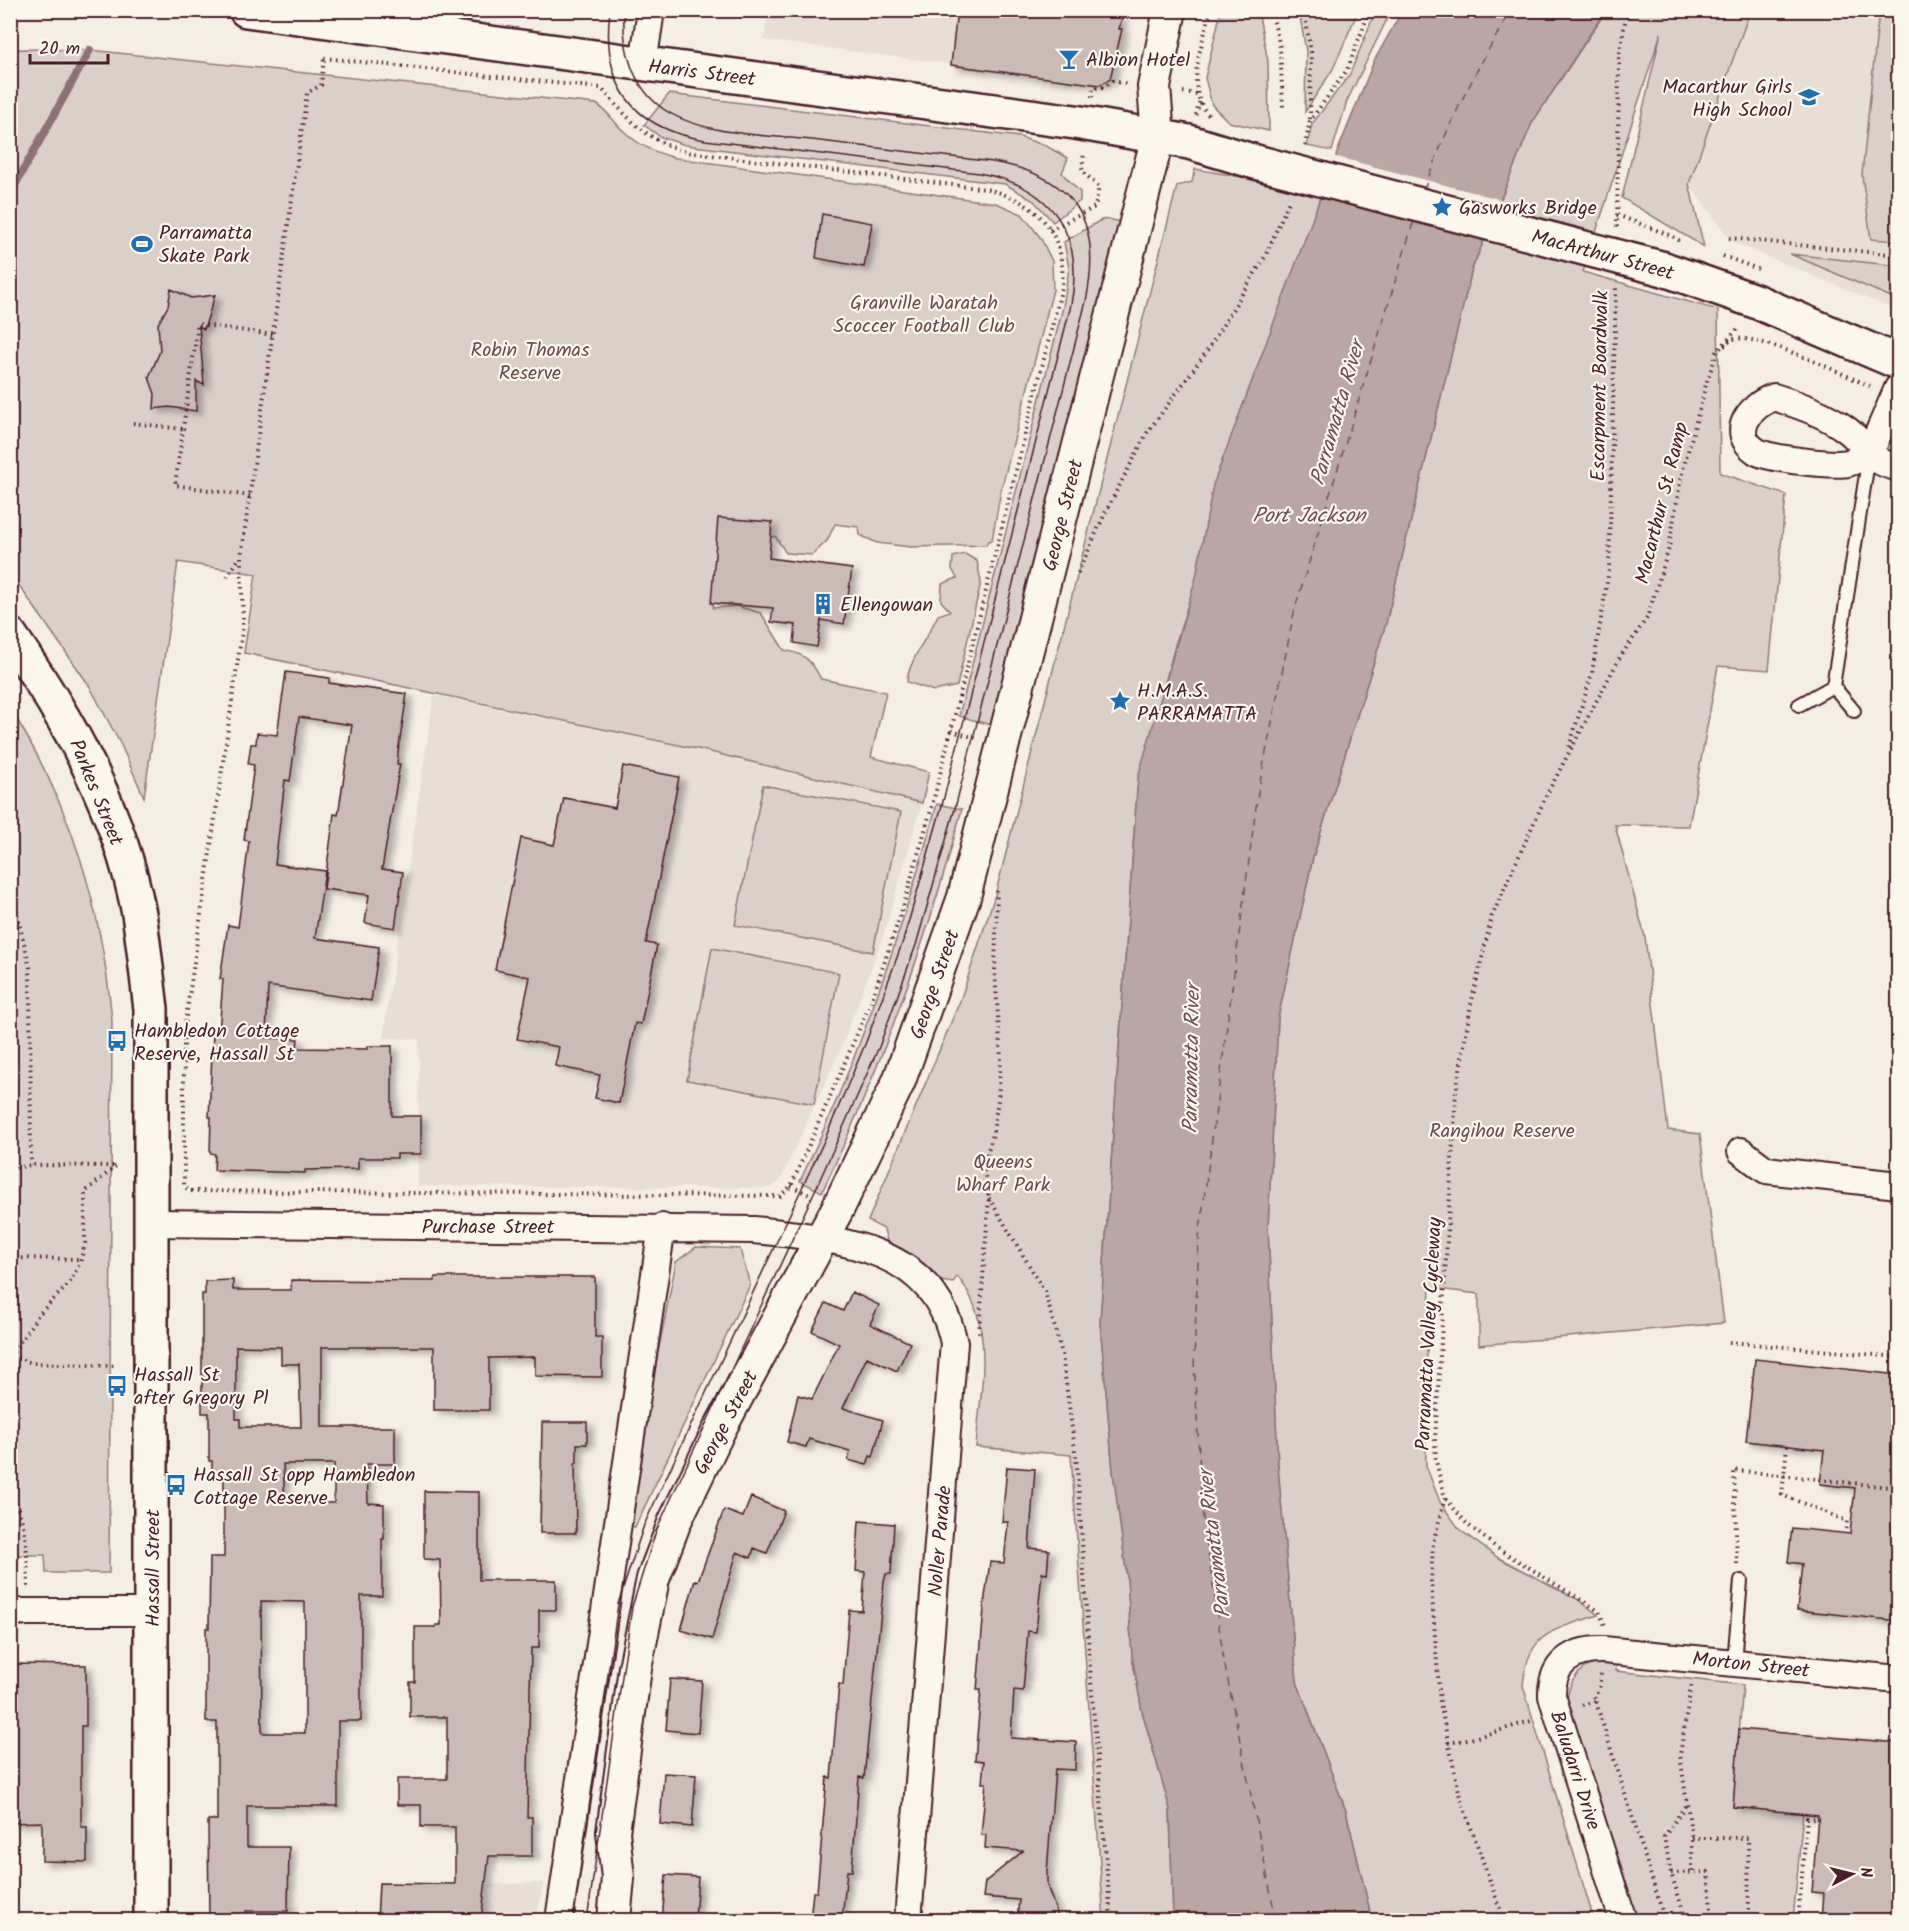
<svg xmlns="http://www.w3.org/2000/svg" width="1909" height="1931" viewBox="0 0 1909 1931" font-family="Kalam,sans-serif">
<style>
.built{fill:#e7dfd6}
.green{fill:#dbd0c9;stroke:#92787a;stroke-width:1.5}
.water{fill:#baa7a5;stroke:#8d7174;stroke-width:1.5}
.pier{fill:#f4eee4}
.lines{fill:none;stroke-linecap:round;stroke-linejoin:round}
.stream{stroke:#8d7174;stroke-width:8}
.ferry{stroke:#714f56;stroke-width:1.5;stroke-dasharray:8 6;stroke-linecap:butt}
.building{fill:#cabbb6;stroke:#4a1f2b;stroke-width:1.5;fill-rule:evenodd;filter:url(#shadow)}
.service-casing{stroke:#4a1f2b;stroke-width:16}
.minor-casing{stroke:#4a1f2b;stroke-width:30}
.tertiary-casing{stroke:#4a1f2b;stroke-width:36}
.secondary-casing{stroke:#4a1f2b;stroke-width:38}
.primary-casing{stroke:#4a1f2b;stroke-width:38}
.path{stroke:#4a1f2b;stroke-width:4;stroke-dasharray:1.5 4.5;stroke-linecap:butt}
.service{stroke:#fbf7ec;stroke-width:12}
.minor{stroke:#fbf7ec;stroke-width:26}
.tertiary{stroke:#fbf7ec;stroke-width:32}
.secondary{stroke:#fbf7ec;stroke-width:33}
.primary{stroke:#fbf7ec;stroke-width:33}
.tram{stroke:#4a1f2b;stroke-width:1.5}
.secondary-bridge-casing{stroke:#4a1f2b;stroke-width:38;stroke-linecap:butt}
.secondary-bridge{stroke:#fbf7ec;stroke-width:33}
.labels{text-anchor:middle;stroke-width:4.5;stroke-linejoin:round;paint-order:stroke}
.poi-label{font-size:20px;fill:#4a1f2b;stroke:#fbf7ec;text-anchor:start}
.street-label{font-size:20px;fill:#4a1f2b;stroke:#fbf7ec}
.park-label{font-size:20px;fill:#6e4b52;stroke:#fbf7ec}
.water-label{font-size:21px;font-style:italic;fill:#714f56;stroke:#fbf7ec}
</style>
<defs>
<filter id="shadow"><feDropShadow dx="6" dy="4" stdDeviation="3" flood-color="#0004"/></filter>
</defs>
<rect width="100%" height="100%" fill="#f4eee4"/>
<filter id="ink" filterUnits="userSpaceOnUse"><feTurbulence type="fractalNoise" baseFrequency=".0167" numOctaves="2"/><feDisplacementMap in="SourceGraphic" scale="12" xChannelSelector="R" yChannelSelector="G"/><feConvolveMatrix kernelMatrix="1 2 1 2 8 2 1 2 1" color-interpolation-filters="sRGB"/></filter>
<g filter="url(#ink)">
<path class="built" d="M768,11h355l-19,73 -340,-44z
M1750,11h148v300l-166,-69 -43,-58z
M434,695l268,55 220,53 -39,134 -42,111 -61,133 -10,7 -352,-2 1,-147 -36,-1z
M379,1883l116,1 48,-1 -6,37h-160z"/>
<path class="green" d="M1376,10l15,1 -44,90 -15,50 -25,-5 5,-22 38,-50z
M1221,11h37l10,50 1,70 -40,-9 -17,-17 -7,-27z
M1299,11h59l-25,58 -28,43 1,-61z
M1606,11h144l-61,173 15,63 -82,-49 39,-165 -78,239 135,38 2,163 66,22 -17,175 -51,-4 -29,160 -74,-1 30,112 23,193 32,4 24,189 -245,22v-51l-49,-6 -5,110 1,68 14,36 20,28 37,27 82,43 19,15c-43,15 -71,16 -75,71l71,234h-222l-26,-109 -49,-129 -19,-215 -10,-240 10,-209 35,-161 73,-234 86,-354 60,-146z
M1879,11h19v230l-27,-2 -9,-64z
M10,49l80,1 506,54c13,7 18,20 30,29 15,14 31,20 50,25l320,45 26,11 18,23 12,24 1,29 -52,200 -9,50 -4,1 -2,4 -75,2 -34,-4 -17,-8 -1,-8 -24,-3 -8,17 -15,14 -26,-2 -11,-17 -20,5 -37,-4 -5,71 23,-2 25,7 23,37c21,4 27,10 37,29l65,13 -15,65 58,15 -7,31 -220,-53 -458,-97 12,-79 -78,-12 -34,235 -23,-52 -32,-60 -78,-111z
M669,94l351,43 26,9 22,12 -6,15 18,19v9l-27,21 -19,-21 -29,-17 -320,-39 -24,-8 -17,-12z
M1195,169l53,9 72,19 -145,448 -38,144 -37,533 13,149 14,106 5,79 10,55 28,98 3,111h-69l-33,-465 -95,-8c4,-56 21,-124 -19,-171l-4,7 -18,-3 -20,-22 -27,-13 -4,-16 -16,-8 92,-220 36,-109 181,-706 15,-4z
M1108,219l13,3 -130,503 -32,-9 104,-409 6,-39 -5,-26 37,-22z
M1790,254l108,12v34z
M965,554l12,7 4,21 -24,104 -23,5 -27,-9c1,-20 22,-47 31,-67l12,-4 -9,-10 1,-17 15,-6 -5,-9 1,-12z
M10,708c61,97 92,199 102,313l-3,552h-63l-1,-18h-34z
M763,785l138,27 -28,140 -138,-27z
M937,804l25,5c-35,133 -81,259 -140,383l-22,-11c59,-122 101,-247 137,-377z
M712,948l127,25 -25,131 -127,-24z
M696,1247l44,2 10,36 -115,242 -7,-2 16,-102 32,-161z
M1602,1662l15,1 -1,8 127,14 -10,122 70,6 -10,107h-157l-69,-219c2,-21 13,-36 35,-39z"/>
<path class="water" d="M1402,11h203l-73,112 -60,146 -86,354 -73,234 -35,161 -10,209 10,240 19,215 49,129 26,109h-199l-3,-111 -28,-98 -10,-55 -5,-79 -14,-106 -13,-149 38,-545 58,-200 17,-92 126,-337 35,-87z"/>
<path class="pier" d="M1333,156l170,44 -16,41 -170,-45z"/>
<g class="lines">
<path class="stream" d="M10,194l80,-144"/>
<path class="ferry" d="M1424,190c22,-64 53,-121 87,-180
M1276,1920l-52,-259 -22,-151 -8,-150 5,-123 59,-445 37,-184 119,-388"/>
</g>
<path class="building" d="M957,10h135l30,8 -3,11h3l-12,50 -10,6 -149,-20z
M822,214l50,9 -8,44 -48,-9z
M171,289l20,9 24,-3 -11,34 -5,-3 5,59 -8,-4v30l-27,-4 -15,2 1,-15 -6,-17 11,-26 -2,-27 10,-18z
M718,518l54,4 -3,36 83,11 -8,55 -23,-4 -4,27 -23,-4 2,-18 -25,-3 2,-14 -62,-5z
M286,672l43,6v5l78,11 -9,58 -1,12h3l-18,105 21,3 -8,56 -30,-5 4,-28 -45,-6 10,-75 4,1 14,-90 -53,-8 -9,64 -5,-1 -10,84 50,7 -10,67 64,9 -8,54 -103,-15 -2,52 32,1 -1,9 71,1v-3h24v70h29v38h-24v4h-39v11l-53,1v3l-91,-3 1,-16 -5,-1 1,-36h-2l4,-84 6,1 4,-55h-3l8,-54 10,2 11,-86 -5,-1 10,-75 -6,-1 3,-20h5l1,-11 20,2z
M623,766l56,11 -33,166 11,2 -16,79 -6,-1 -16,80 -24,-5 5,-23 -45,-9 4,-19 -42,-8 13,-62 -35,-7 26,-132 33,7 10,-47 51,10z
M435,1277h160v60h7v40l-67,-1v-19l-46,1v52h-55v-63h-112v80h73v37h-28l1,39 16,1v35h-2v57h-21v125h-23v85h-91v41h42l-1,64h-42v9h-37l-1,-100h9v-98h-11v-94h3l1,-71h14v-85h-12v-11h-3v-48h-7v-119h3v-13l28,-1v10h58v-10l144,1zM236,1346l45,1v17h18l2,63h-61v-8h-4zM283,1464h51v39h-49zM261,1601l44,1v131h-43z
M852,1292l27,13 -9,19 40,19 -13,28 -30,-14 -24,51 40,12 -10,37 -3,-1 -3,9 -19,-5 2,-9 -41,-12 -3,8 -19,-5 11,-47 14,4 27,-55 -27,-13 14,-28 17,8z
M1755,1359l144,16v246l-102,-11 5,-46 -14,-2 4,-34 58,6 5,-46 -35,-4 4,-34 -78,-9z
M542,1422h45v22h-10v19h-2l1,70h-36z
M1007,1467l28,2 -6,79 20,2 -2,24 -5,-1 -6,59 -8,-1 -5,60 -9,-1 -3,48 65,4 -1,28 -20,-1 -8,103v13l12,35h-42l2,-20 -36,-3 2,-15 38,-31 -38,-3 1,-13h-5l5,-52h-4l2,-22 -9,-1 6,-70h-4l8,-93 5,-35 14,1 4,-41h-6z
M424,1491l55,1v88h77v30h-17v38h-8l-4,169h5v39h-43l-8,64h-104l2,-37 76,1v-57h-34v-22h-24v-26h50v-62h-37v-35h5v-55h21v-2h5l-1,-65 -16,-1z
M751,1497l33,14 -17,42 -13,-5 -3,10 -14,-6 -25,87 -31,-9 14,-50 3,1 26,-71 19,7z
M859,1521l35,3 -3,50h-5l-2,8 -20,196 -5,-1 -7,94h-5l-5,49h-32l3,-28h4l10,-115 4,1 8,-94 4,1 6,-75 13,1 3,-39 -9,-1z
M10,1664l76,1v61h-5v101h6v35l-45,-1v-39l-32,1z
M670,1679l32,2 -4,52 -32,-3z
M1739,1729l160,14v177h-78l2,-27 -11,-1 6,-77 -85,-8z
M664,1773l32,2 -4,52 -32,-3z
M666,1875l32,2 -3,43h-33z"/>
<g class="lines">
<defs>
<path id="service" d="M1833,686l21,25
M1799,705l34,-19 36,-231
M1734,1662l7,-81"/>
<path id="minor" d="M643,64l8,-54
M1898,388l-29,67c-7,2 -14,6 -21,8 -14,3 -81,-4 -92,-12 -28,-19 -5,-46 18,-54 25,8 52,17 73,33 19,14 24,34 51,37
M1741,1151l25,19 132,15
M153,1223l601,7c83,9 180,15 200,113l-46,577
M10,1612h142
M559,1920l103,-693
M1623,1920l-71,-224c-1,-32 20,-47 51,-46l295,29"/>
<path id="tertiary" d="M614,1920l4,-42 -5,-46 22,-164 18,-89 22,-58 44,-91 119,-222 61,-127 65,-184 194,-761 -4,-49 16,-77"/>
<path id="secondary" d="M246,10l829,112 114,20 63,19
M1664,269l91,32 143,61"/>
<path id="primary" d="M10,635c59,85 110,176 129,279 5,32 8,63 12,95v911"/>
</defs>
<use href="#service" class="service-casing"/>
<use href="#minor" class="minor-casing"/>
<use href="#tertiary" class="tertiary-casing"/>
<use href="#secondary" class="secondary-casing"/>
<use href="#primary" class="primary-casing"/>
<path class="path" d="M1211,10c-8,33 -29,81 0,107
M1271,10l9,37 3,60
M1304,10l7,42 -1,68
M324,58l277,30c28,31 44,52 86,64l299,37c50,11 81,44 76,98l-130,519 -29,101 -32,95 -80,184 -11,10 -591,-5 -5,-6v-154l59,-406 -2,-69 66,-463 14,-8z
M1183,92l14,2
M1092,97l1,-9 11,-1 9,-6 15,3
M1196,115l4,-15
M1305,146l5,-25 37,-51 23,-60
M1617,215l55,21 10,6
M1617,227l2,-169 8,-48
M1050,230l45,-23 4,-20 -17,-16 2,-19
M1729,238l169,17
M1723,256l35,13
M1724,346c3,-2 5,-5 7,-6 22,-10 115,36 139,46
M133,423l50,6
M250,496l-75,-11 23,-161 75,11
M1078,573l29,-64 40,-76 58,-79 60,-97 25,-58
M227,577l13,-20
M951,731l25,7
M1569,747l23,-74 17,-103 7,-284
M10,885l20,83 1,197
M10,1169l21,-4 85,1
M791,1186l21,10
M989,1198l56,94 17,62 15,112 14,216 20,238
M10,1258l71,1
M979,1333l10,-136 -6,-31 9,-28 6,-38 3,-42 -6,-85 2,-82
M1729,1342l169,15
M11,1356l21,7 85,3
M10,1357l29,-43 30,-30 11,-21 5,-20v-51l31,-26
M1787,1446l-5,49 65,26 -1,13
M10,1492c18,31 17,60 18,95
M1446,1499l21,25 30,24 102,63 6,15
M1737,1564l-3,-94 164,18
M1601,1674l-2,15 -5,7 71,224
M1691,1686l-11,69 12,83v34
M1582,1705l13,-4
M1448,1743l19,-3 67,-20
M1685,1806l-21,31 7,36 15,47
M1692,1838h56l1,82
M1671,1873l37,-1 4,48
M1504,1920l-44,-123 -20,-94 -9,-121 2,-39 12,-45 -9,-37 -1,-22 21,-346 15,-89 21,-88 54,-120 74,-139 27,-39 22,-70 12,-71 26,-96 10,-29 22,-25
M1798,1920l9,-102 17,2"/>
<use href="#service" class="service"/>
<use href="#minor" class="minor"/>
<use href="#tertiary" class="tertiary"/>
<use href="#secondary" class="secondary"/>
<use href="#primary" class="primary"/>
<path class="tram" d="M573,1920l45,-316 26,-79 180,-384 42,-99 37,-101 38,-132 129,-500c16,-74 -17,-123 -91,-136l-274,-33c-74,-12 -104,-56 -95,-130
M587,1920l45,-313 24,-76 161,-345 62,-139 37,-102 38,-133 132,-511c17,-80 -11,-125 -93,-139 -60,-7 -121,-15 -181,-22 -45,-5 -113,-5 -150,-32 -31,-23 -40,-61 -38,-98"/>
<defs>
<path id="secondary-bridge" d="M1252,161l412,108"/>
</defs>
<use href="#secondary-bridge" class="secondary-bridge-casing"/>
<use href="#secondary-bridge" class="secondary-bridge"/>
</g>
</g>
<defs>
<symbol id="bar-bare" viewBox="-9 -9 18 18"><path d="M-6-5H6L.8 .8V4.5H3.5V6h-7V4.5H-.8V.8Z" fill="#1f6fb2" stroke="#fbf7ec" stroke-width="2.5" paint-order="stroke"/></symbol>
<symbol id="school-bare" viewBox="-9 -9 18 18"><path d="M0-5L7-2L0 1L-7-2ZM-4 1L0 2.5L4 1V4Q0 6-4 4Z" fill="#1f6fb2" stroke="#fbf7ec" stroke-width="2.5" paint-order="stroke"/></symbol>
<symbol id="sight-bare" viewBox="-9 -9 18 18"><path d="M0-6L1.8-2.2L6-1.7L2.9 1.2L3.7 5.4L0 3.3L-3.7 5.4L-2.9 1.2L-6-1.7L-1.8-2.2Z" fill="#1f6fb2" stroke="#fbf7ec" stroke-width="2.5" paint-order="stroke"/></symbol>
<symbol id="stadium-bare" viewBox="-9 -9 18 18"><path d="M0-5a6.5 5 0 1 0 0 10a6.5 5 0 1 0 0-10ZM-3.5-1.8h7v3.6h-7Z" fill="#1f6fb2" stroke="#fbf7ec" stroke-width="2.5" paint-order="stroke"/></symbol>
<symbol id="building-bare" viewBox="-9 -9 18 18"><path d="M-4-6H4V6H1V3H-1V6H-4ZM-2.5-4.3h1.7v1.8h-1.7ZM.8-4.3h1.7v1.8H.8ZM-2.5-1h1.7V.8h-1.7ZM.8-1h1.7V.8H.8Z" fill="#1f6fb2" stroke="#fbf7ec" stroke-width="2.5" paint-order="stroke"/></symbol>
<symbol id="bus-bare" viewBox="-9 -9 18 18"><path d="M-5-6H5V4H4V6H2V4H-2V6H-4V4H-5ZM-3.5-4V0h7V-4ZM-3.5 1.2v1.5H-2V1.2ZM2 1.2v1.5H3.5V1.2Z" fill="#1f6fb2" stroke="#fbf7ec" stroke-width="2.5" paint-order="stroke"/></symbol>
</defs>
<g fill-rule="evenodd">
<use href="#bar-bare" x="1054" y="44" width="30" height="30"/>
<use href="#school-bare" x="1794" y="82" width="30" height="30"/>
<use href="#sight-bare" x="1427" y="192" width="30" height="30"/>
<use href="#stadium-bare" x="127" y="229" width="30" height="30"/>
<use href="#building-bare" x="808" y="589" width="30" height="30"/>
<use href="#sight-bare" x="1105" y="686" width="30" height="30"/>
<use href="#bus-bare" x="102" y="1026" width="30" height="30"/>
<use href="#bus-bare" x="102" y="1371" width="30" height="30"/>
<use href="#bus-bare" x="161" y="1470" width="30" height="30"/>
</g>
<g class="labels">
<g class="poi-label">
<text x="1086" y="66">Albion Hotel</text>
<text x="1792" y="93" text-anchor="end">Macarthur Girls<tspan x="1792" dy="23">High School</tspan></text>
<text x="1459" y="214">Gasworks Bridge</text>
<text x="159" y="239">Parramatta<tspan x="159" dy="23">Skate Park</tspan></text>
<text x="840" y="611">Ellengowan</text>
<text x="1137" y="697">H.M.A.S.<tspan x="1137" dy="23">PARRAMATTA</tspan></text>
<text x="134" y="1037">Hambledon Cottage<tspan x="134" dy="23">Reserve, Hassall St</tspan></text>
<text x="134" y="1381">Hassall St<tspan x="134" dy="23">after Gregory Pl</tspan></text>
<text x="193" y="1481">Hassall St opp Hambledon<tspan x="193" dy="23">Cottage Reserve</tspan></text>
</g>
<g class="street-label">
<text transform="translate(702 72) rotate(7)" y="7">Harris Street</text>
<text transform="translate(1603 254) rotate(15)" y="7">MacArthur Street</text>
<text transform="translate(1599 386) rotate(-89)" y="7">Escarpment Boardwalk</text>
<text transform="translate(1661 503) rotate(-76)" y="7">Macarthur St Ramp</text>
<text transform="translate(1062 515) rotate(-76)" y="7">George Street</text>
<text transform="translate(97 792) rotate(68)" y="7">Parkes Street</text>
<text transform="translate(934 984) rotate(-71)" y="7">George Street</text>
<text x="488" y="1233">Purchase Street</text>
<text transform="translate(1428 1334) rotate(-87)" y="7">Parramatta Valley Cycleway</text>
<text transform="translate(725 1422) rotate(-62)" y="7">George Street</text>
<text transform="translate(939 1541) rotate(-85)" y="7">Noller Parade</text>
<text transform="translate(152 1568) rotate(-90)" y="7">Hassall Street</text>
<text transform="translate(1751 1664) rotate(6)" y="7">Morton Street</text>
<text transform="translate(1576 1770) rotate(72)" y="7">Baludarri Drive</text>
</g>
<g class="park-label">
<text x="924" y="309">Granville Waratah<tspan x="924" dy="23">Scoccer Football Club</tspan></text>
<text x="530" y="356">Robin Thomas<tspan x="530" dy="23">Reserve</tspan></text>
<text x="1502" y="1137">Rangihou Reserve</text>
<text x="1003" y="1168">Queens<tspan x="1003" dy="23">Wharf Park</tspan></text>
</g>
<g class="water-label">
<text transform="translate(1337 413) rotate(-74)" y="7">Parramatta River</text>
<text x="1309" y="522">Port Jackson</text>
<text transform="translate(1191 1059) rotate(-89)" y="7">Parramatta River</text>
<text transform="translate(1214 1544) rotate(-97)" y="7">Parramatta River</text>
</g>
</g>
<rect width="1909" height="1931" fill="none" stroke="#fbf7ec" stroke-width="36"/>
<rect x="18" y="18" width="1873" height="1895" fill="none" stroke="#4a1f2b" stroke-width="2" filter="url(#ink)"/>
<g transform="translate(1852 1874) rotate(83)" stroke="#fbf7ec" stroke-width="4.5" paint-order="stroke">
<path d="M0-4.5L10 22L0 15L-10 22Z" fill="#4a1f2b"/>
<text y="-9" font-size="16" font-weight="bold" text-anchor="middle" fill="#4a1f2b">N</text>
</g>
<path d="M30 54v9h78v-9" fill="none" stroke="#4a1f2b" stroke-width="3"/>
<text x="39" y="54" font-size="18" fill="#4a1f2b" stroke="#fbf7ec" stroke-width="4.5" paint-order="stroke">20 m</text>
</svg>
